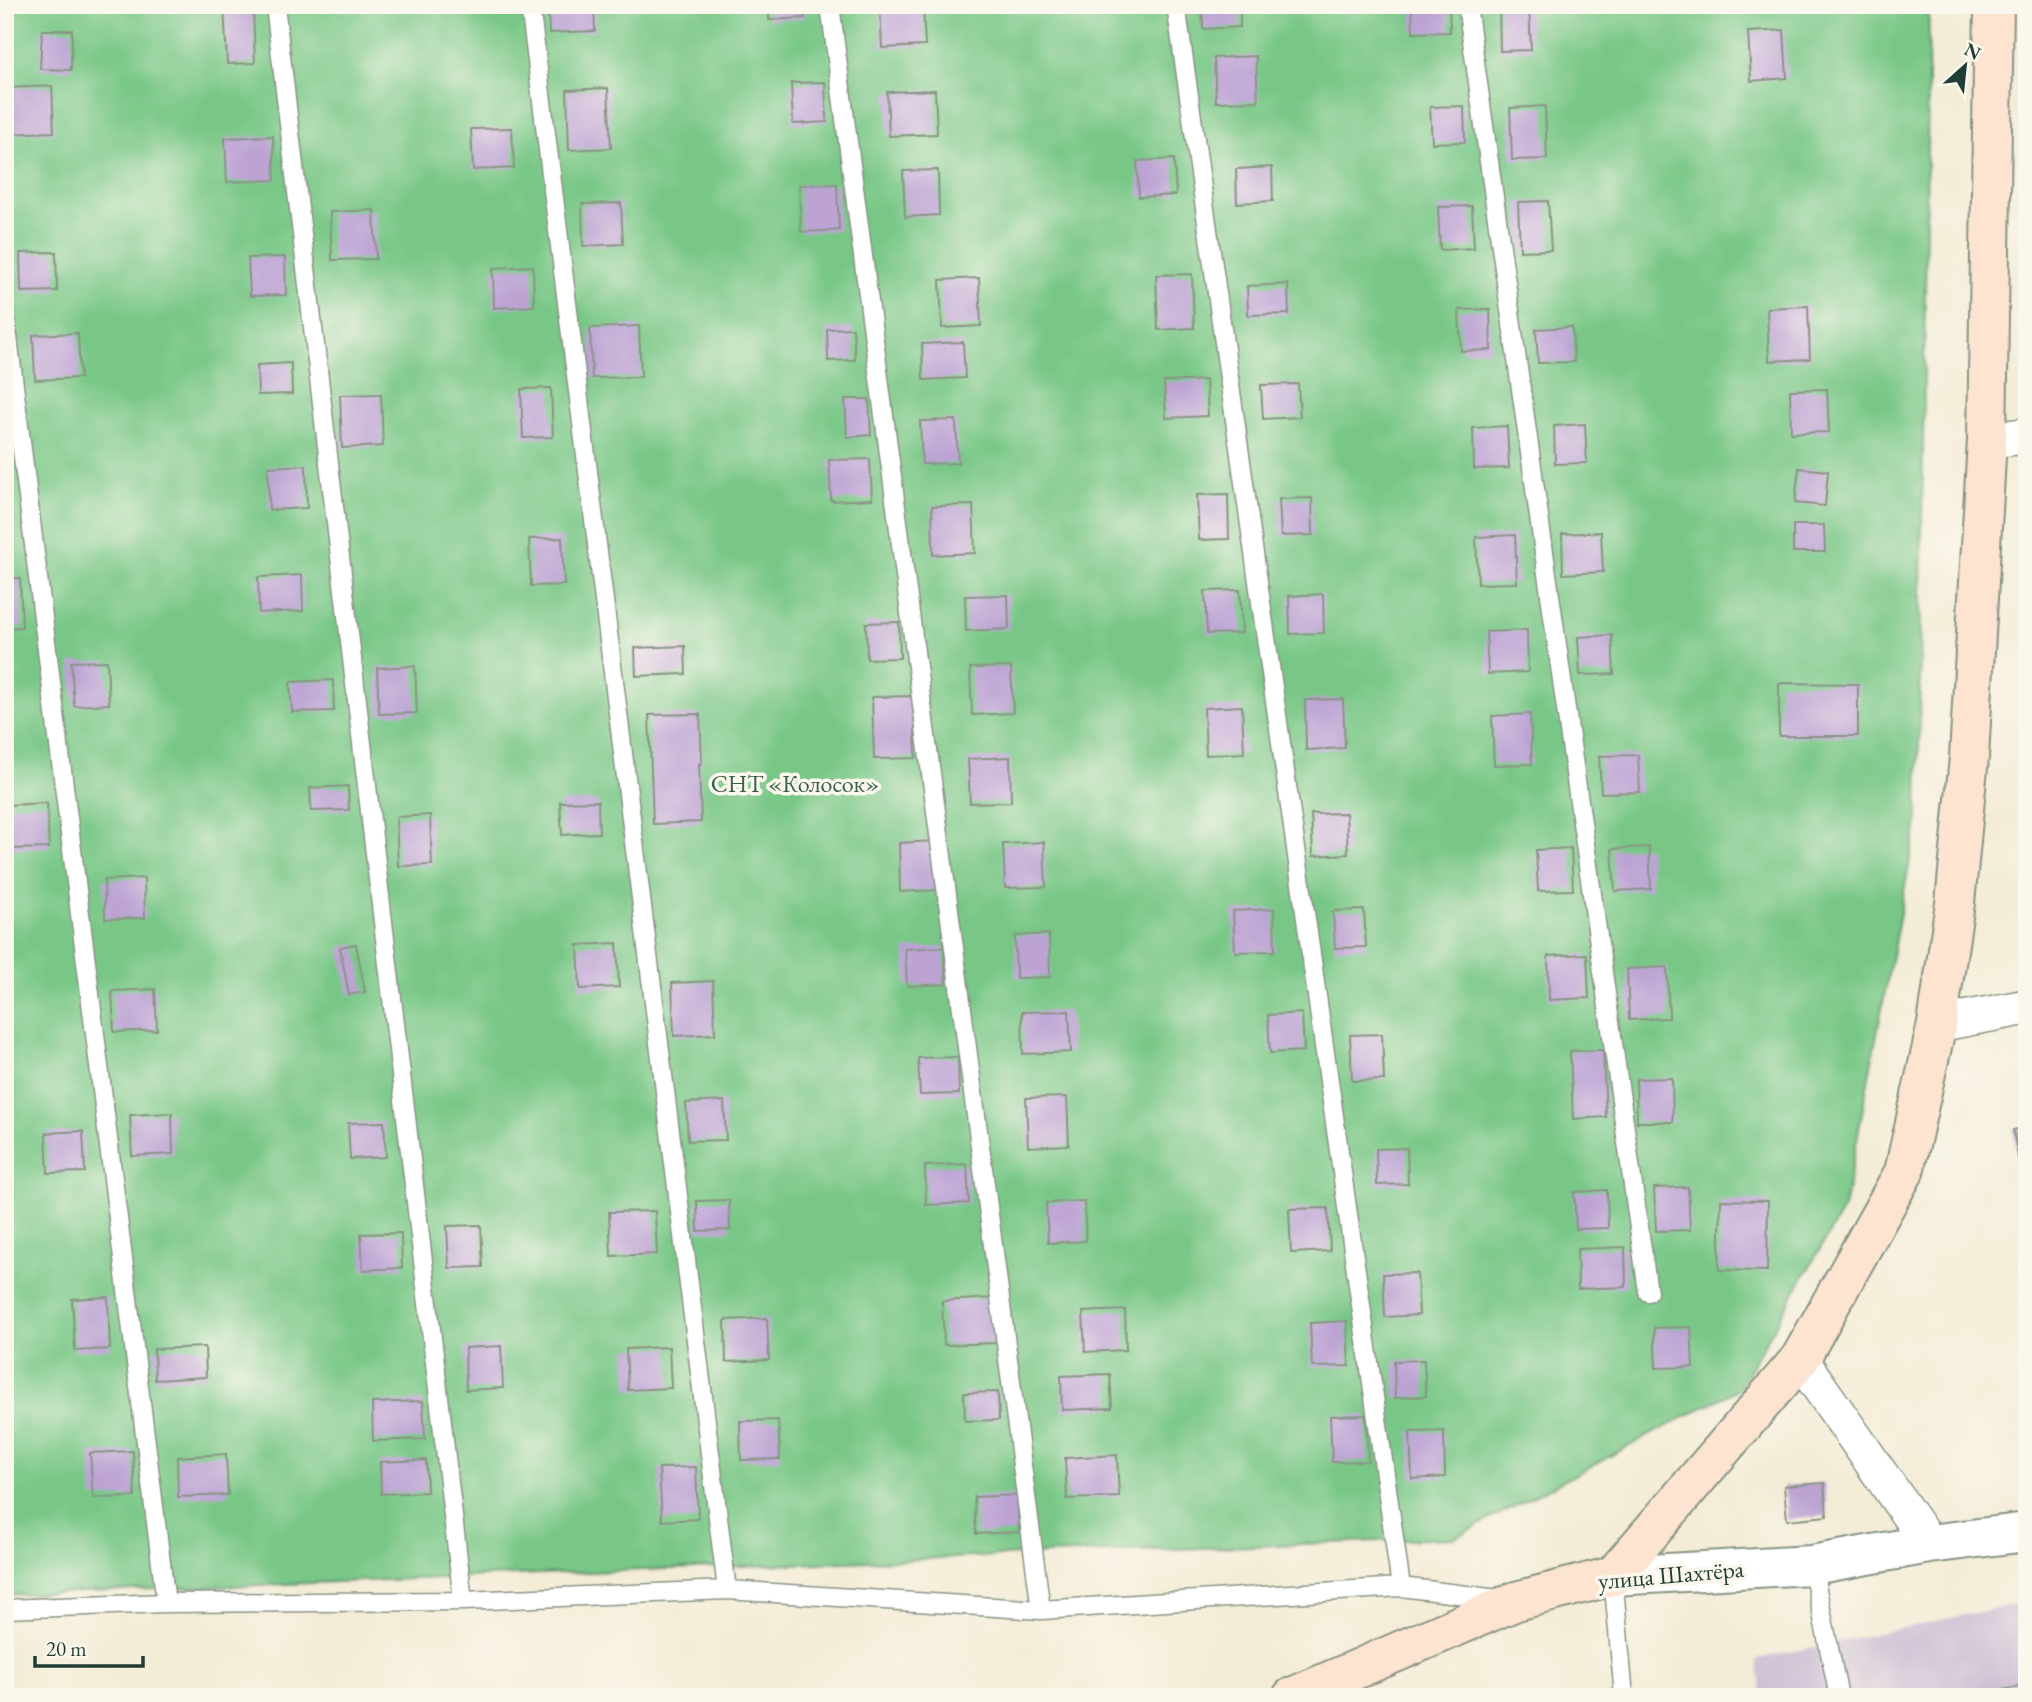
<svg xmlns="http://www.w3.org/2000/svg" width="2032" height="1702" viewBox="0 0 2032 1702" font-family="'EB Garamond',serif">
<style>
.industrial{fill:#ccbed4}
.green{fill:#78c787;stroke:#4c825e;stroke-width:2}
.building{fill:#bca3d4}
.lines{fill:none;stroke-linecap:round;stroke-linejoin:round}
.service-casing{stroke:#899485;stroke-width:21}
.minor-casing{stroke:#899485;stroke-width:38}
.tertiary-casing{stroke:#899485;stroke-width:42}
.secondary-casing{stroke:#899485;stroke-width:42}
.service{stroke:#fff;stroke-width:18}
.minor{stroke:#fff;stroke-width:35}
.tertiary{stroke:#fff;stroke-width:38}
.secondary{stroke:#fde4d1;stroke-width:38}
.labels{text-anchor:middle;stroke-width:7;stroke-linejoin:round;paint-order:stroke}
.park-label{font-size:24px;fill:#356049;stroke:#fbf7ec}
.street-label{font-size:24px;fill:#1f3d34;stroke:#fbf7ec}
</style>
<rect width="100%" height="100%" fill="#fbf7ec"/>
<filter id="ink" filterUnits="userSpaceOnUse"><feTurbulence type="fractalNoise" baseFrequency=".0143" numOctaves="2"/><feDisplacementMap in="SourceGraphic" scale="14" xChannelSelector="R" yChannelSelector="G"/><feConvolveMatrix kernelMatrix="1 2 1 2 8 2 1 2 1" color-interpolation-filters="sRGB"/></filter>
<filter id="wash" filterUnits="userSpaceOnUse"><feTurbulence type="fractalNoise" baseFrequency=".00686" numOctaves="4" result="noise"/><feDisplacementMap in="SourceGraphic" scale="28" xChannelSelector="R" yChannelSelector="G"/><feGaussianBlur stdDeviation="1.57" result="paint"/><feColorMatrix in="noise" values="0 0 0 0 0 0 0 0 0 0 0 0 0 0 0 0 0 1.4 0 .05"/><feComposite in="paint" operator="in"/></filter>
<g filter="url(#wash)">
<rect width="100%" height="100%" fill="#f3ecd6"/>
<path class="industrial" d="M2027,1602v95h-265l-5,-38z"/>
<path class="green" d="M5,5h1924l-11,813 -74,390 -106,181 -284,149 -1449,57z"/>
<g id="blocks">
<path class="building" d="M224,5h29l2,58 -28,1z
M548,5h46l1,26 -46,2z
M769,5h35l1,13 -36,2z
M923,5l2,41 -43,2 -2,-42z
M1202,5h38v22l-37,2z
M1412,5h37l1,27 -37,1z
M1529,5l2,45 -31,1 -1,-45z
M42,30h30l-1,40 -31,-1z
M1784,30l3,48 -36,3 -3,-49z
M1256,56l2,45 -42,1 -2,-44z
M825,82l2,40 -34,2 -2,-41z
M52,86l2,46 -49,2v-46z
M608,88l3,60 -42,2 -2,-60z
M935,90l2,44 -48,2 -2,-44z
M1464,106l1,36 -33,1 -2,-36z
M1545,106l2,53 -35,1 -2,-52z
M512,128l2,40 -41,2 -2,-41z
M273,136l2,44 -48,2 -2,-44z
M1174,159l2,36 -37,2 -2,-36z
M1272,167l1,34 -36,2 -1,-34z
M938,170l1,45 -34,2 -2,-46z
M837,184l2,46 -38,2 -2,-47z
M1548,201l3,49 -31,1 -2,-49z
M621,203l2,41 -40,2 -1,-42z
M1472,206l2,42 -34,2 -2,-43z
M374,210l2,49 -44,1 -2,-48z
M56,252l1,39 -36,1 -1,-39z
M285,257l1,38 -36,1 -2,-38z
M533,266l1,40 -40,2 -1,-40z
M1192,274l2,54 -36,2 -2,-55z
M979,278l2,48 -39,2 -2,-48z
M1288,284l1,30 -41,1 -1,-29z
M1808,306l2,53 -41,2 -2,-53z
M1490,309l1,41 -30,1 -2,-41z
M639,326l2,51 -49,1 -2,-50z
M1572,327l2,35 -36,1 -2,-34z
M853,328l2,32 -27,1 -1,-32z
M78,333l2,45 -45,2 -2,-45z
M963,342l2,36 -42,2 -1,-36z
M291,363l1,31 -34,1 -1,-30z
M1206,380l2,36 -42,2 -2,-36z
M1298,384l2,33 -37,2 -2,-34z
M551,388l2,49 -30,1 -2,-49z
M1827,389l2,43 -38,1 -1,-43z
M381,394l2,52 -41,2 -2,-53z
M845,399h24l2,36 -24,2z
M956,420l2,43 -36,1 -2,-43z
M1585,424l2,39 -32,1 -1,-38z
M1507,426l2,42 -35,1 -1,-41z
M870,459l2,40 -41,2 -2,-41z
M306,465l1,43 -38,2 -1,-43z
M1799,468l29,3 -3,35 -30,-3z
M1228,494l1,45 -30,1 -2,-45z
M1312,498l1,37 -32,1 -2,-37z
M973,505l2,48 -42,2 -1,-49z
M1793,525h31l1,27h-32z
M1601,532l2,40 -40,2 -1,-40z
M1515,535l2,48 -39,1 -2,-47z
M562,538l2,47 -33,1 -2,-47z
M302,575l1,36 -44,2 -1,-36z
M20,578l2,49 -17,1v-49z
M1240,590l2,43 -35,1 -2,-43z
M1323,594l1,39 -34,1 -1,-38z
M1008,595l1,34 -43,2 -1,-35z
M899,622l1,36 -33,1 -1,-36z
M1527,630l1,42 -40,2 -2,-42z
M1612,635l2,39 -34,1 -2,-38z
M685,646l1,28 -50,2 -1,-28z
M107,661l2,43 -35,2 -3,-44z
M415,666l2,47 -38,1 -2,-46z
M1011,667l2,46 -41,2 -2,-47z
M333,680l1,31 -42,1 -2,-30z
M1779,683l79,1v52h-79z
M914,696l2,62 -42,1 -2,-62z
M1343,699l2,49 -39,2 -1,-50z
M1242,706l2,47 -38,2 -2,-47z
M700,714l2,49 -3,1 2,58 -48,2 -4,-109z
M1530,714l2,50 -38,1 -2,-49z
M1638,755l2,37 -39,1 -2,-37z
M1010,757l1,45 -41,1 -2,-44z
M348,786l1,24 -38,1 -1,-23z
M598,801l1,32 -37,2 -2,-33z
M47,803l2,45 -40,1 -2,-44z
M1346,813l2,41 -35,2 -2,-42z
M430,815l2,50 -34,1 -2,-49z
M935,841l2,49 -37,2 -1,-49z
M1044,842l2,45 -41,1 -2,-44z
M1649,847l2,42 -36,2 -3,-42z
M1571,848l2,42 -35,1 -2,-41z
M144,878l1,40 -40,1 -1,-39z
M1274,909l1,42 -40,1 -2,-41z
M1364,910l2,37 -31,1 -2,-37z
M1049,934l1,43 -34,1 -1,-42z
M617,943l2,44 -39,2 -2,-44z
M356,944l9,48 -16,3 -9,-48z
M944,947l2,37 -39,2 -2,-37z
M1587,954l2,44 -40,2 -1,-44z
M1667,967l2,51 -40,2 -2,-51z
M713,981l2,53 -41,2 -2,-53z
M155,989l2,41 -43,2 -2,-41z
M1069,1011l2,41 -48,2 -1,-42z
M1302,1013l2,38 -34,2 -2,-38z
M1382,1034l2,46 -32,1 -2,-46z
M1603,1050l3,67 -33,2 -3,-68z
M958,1057l1,37 -39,1 -2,-37z
M1672,1078l1,44h-36l-1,-43z
M1067,1097l2,48 -41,2 -2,-49z
M724,1101l2,39 -38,1 -2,-38z
M172,1113l1,41 -41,2 -2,-41z
M384,1122l2,35 -36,2 -2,-36z
M2027,1127v34l-8,1 -6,-32z
M83,1131l2,41 -37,1 -2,-40z
M1407,1148l1,36 -31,1 -1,-36z
M967,1164l2,39 -43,2 -1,-39z
M1688,1187l2,43 -34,1 -2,-43z
M1607,1190l1,38 -32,1 -2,-37z
M729,1200l1,30 -32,1 -1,-30z
M1721,1200l47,1 -1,70 -48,-1z
M1084,1201l2,40 -38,2 -2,-40z
M1328,1208l2,43 -39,2 -2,-44z
M655,1211l2,43 -46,2 -2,-44z
M481,1225l2,42 -34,1 -2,-42z
M401,1233l1,35 -39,2 -2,-36z
M1625,1247l1,40 -48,2 -1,-40z
M1417,1273l2,42 -34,2 -2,-43z
M108,1297l2,52 -35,2 -3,-52z
M994,1298l2,45 -52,2 -2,-44z
M1125,1310l1,40 -41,2 -2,-40z
M767,1318l2,42 -43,2 -1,-42z
M1347,1321l2,45 -37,1 -2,-44z
M1691,1327l2,40 -37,1 -2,-40z
M501,1346l2,42 -37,2 -1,-42z
M205,1347l1,30 -51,3 -1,-31z
M669,1347l2,41 -43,2 -2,-41z
M1424,1360l2,36 -31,2 -1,-37z
M1110,1374l2,34 -50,2 -1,-34z
M998,1392l1,28 -34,1 -1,-28z
M423,1401l2,38 -52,2 -1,-38z
M1366,1415l2,46 -36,1 -2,-46z
M778,1420l2,39 -39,1 -1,-39z
M1444,1431l1,46 -33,2 -2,-47z
M133,1451l2,46 -42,1 -3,-45z
M226,1454l2,41 -50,2 -1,-40z
M1117,1455l2,42 -52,2 -2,-41z
M426,1460l1,32 -46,2 -1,-32z
M696,1467l2,52 -36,2 -3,-53z
M1824,1483l3,33 -40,4 -3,-34z
M1017,1495l2,37 -43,2 -2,-37z
M2027,1685v12h-51v-1z"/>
</g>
</g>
<g filter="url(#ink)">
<use href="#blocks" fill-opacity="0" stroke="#899485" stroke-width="2"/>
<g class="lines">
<defs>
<path id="service" d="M275,5l188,1596
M530,5l197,1585
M830,5l211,1605
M1176,5l225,1582
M1467,5l181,1287
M5,313l161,1290
M1812,1565l27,132
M1613,1576l11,121
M5,1609l161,-6 297,-2 264,-11 314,20 360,-23 97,12"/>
<path id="minor" d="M1987,440l40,-4
M1937,1024l90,-17
M1800,1359l129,185"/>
<path id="tertiary" d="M1613,1576l199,-11 117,-21 98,-12"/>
<path id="secondary" d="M1292,1697l224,-96 97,-25 187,-217 104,-187 33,-148 18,-121 14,-146 18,-317 7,-435"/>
</defs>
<use href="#service" class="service-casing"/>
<use href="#minor" class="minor-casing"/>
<use href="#tertiary" class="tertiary-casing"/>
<use href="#secondary" class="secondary-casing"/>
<use href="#service" class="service"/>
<use href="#minor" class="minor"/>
<use href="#tertiary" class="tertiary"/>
<use href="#secondary" class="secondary"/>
</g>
</g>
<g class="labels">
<g class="park-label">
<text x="795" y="792">СНТ «Колосок»</text>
</g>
<g class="street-label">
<text transform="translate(1671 1575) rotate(-5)" y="8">улица Шахтёра</text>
</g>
</g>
<rect width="2032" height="1702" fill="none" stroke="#fbf7ec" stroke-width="28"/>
<g transform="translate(1965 66) rotate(27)" stroke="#fbf7ec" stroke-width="5" paint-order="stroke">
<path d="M0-5L12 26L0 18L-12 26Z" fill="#1f3d34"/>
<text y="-10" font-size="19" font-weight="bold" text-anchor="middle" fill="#1f3d34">N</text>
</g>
<path d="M35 1656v10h108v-10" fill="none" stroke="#1f3d34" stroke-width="3.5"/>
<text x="46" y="1656" font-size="21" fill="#1f3d34" stroke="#fbf7ec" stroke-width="5" paint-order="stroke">20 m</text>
</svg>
